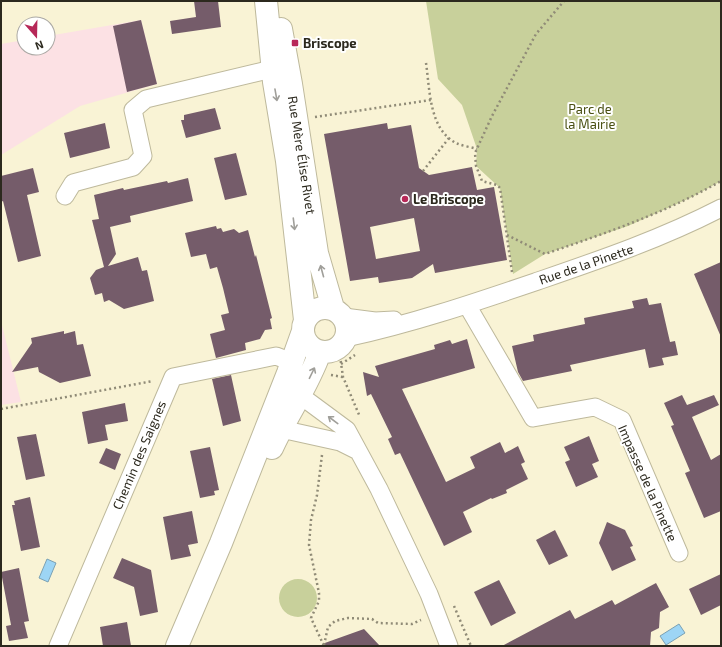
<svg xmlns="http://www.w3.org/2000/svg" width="722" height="647" viewBox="0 0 722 647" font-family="'Exo 2',sans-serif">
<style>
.industrial{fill:#fce1e4}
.green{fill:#c8d09b}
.water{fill:#9dd5f5;stroke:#7ba1b4}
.building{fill:#755c6a;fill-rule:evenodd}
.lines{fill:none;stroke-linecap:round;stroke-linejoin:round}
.street-casing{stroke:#beb99c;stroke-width:19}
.secondary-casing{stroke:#beb99c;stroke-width:24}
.path{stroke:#908b77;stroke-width:2.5;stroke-dasharray:2 3;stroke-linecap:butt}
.street{stroke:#fff;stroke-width:17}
.secondary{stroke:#fff;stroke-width:22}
.oneway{stroke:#a09f9a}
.poi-dot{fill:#b72858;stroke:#fff;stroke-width:1.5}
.labels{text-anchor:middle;stroke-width:4;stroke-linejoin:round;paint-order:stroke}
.poi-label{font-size:13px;font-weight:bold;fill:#2c291e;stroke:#fff;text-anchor:start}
.park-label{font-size:13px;fill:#4a5013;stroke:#fff}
.street-label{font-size:13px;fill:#2c291e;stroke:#fff}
</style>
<rect width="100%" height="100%" fill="#f9f3d5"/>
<path class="industrial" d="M141,20l16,64 -77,22 -79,49v-111l23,-4v8h24v-12z
M1,321l20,81 -20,3z"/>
<path class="green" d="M426,1h295v180l-29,16 -64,29 -83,28 -32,20 -13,-86 -24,-22 1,-17 -15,-44 -24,-26z
M279 598a19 19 0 1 1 38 0a19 19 0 1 1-38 0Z"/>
<path class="water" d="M47,559l9,4 -8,19 -9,-4z
M679,624l6,9 -19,12 -6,-9z"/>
<path class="building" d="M194,1h24l3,26 -49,7 -2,-13 26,-4z
M141,20l16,64 -30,8 -14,-66z
M215,108l6,21 -35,9 -5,-18h3v-5z
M105,123l5,25 -40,10 -6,-25z
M387,123l1,6 23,-4 8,43 10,7 43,-8 5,23 17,-3 13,73 -72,13 -2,-9 -21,14 -33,5 -1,-6 -28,4 -26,-147zM414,218l6,33 -44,8 -6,-32z
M236,153l11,42 -22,5 -11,-42z
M33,168l6,24 -12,3 14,61 -23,6 -15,-61 -2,1v-26z
M188,178l5,23 -63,15 1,6 -21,5 6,27 -8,12 30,-9 4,14 5,-1 7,31 -30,8 -15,-9 -5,2 -2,-9 -7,2 -5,-17 6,-8 8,-3 -12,-47 7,-1 -5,-24 29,-7 1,2 43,-9 1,2z
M216,226l1,3 4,-1 2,4 11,-3 5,4 9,-3 7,27 1,-2 16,63 -2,1 2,10 -7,1 -5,9 -15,4 1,7 -30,8 -6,-24 15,-4 -4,-15 8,-2 -6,-25 -6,-21 -7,2 -4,-15 -15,3 -6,-24z
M721,262v75l-27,-63z
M647,298l2,7 12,-2 9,39 5,-1 3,14 -16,3 2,7 -15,3 -4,-19 -75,16 2,6 -49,10 -5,-9 -6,-26 22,-5 -1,-6 52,-11 -1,-6 50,-10 -2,-7z
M64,331v3l11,-3 2,14 6,-1 8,32 -31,7 -21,-11 -1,-5 -26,5 20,-29 -1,-5z
M467,339l8,29 -73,21 44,93 29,-14 -5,-11 30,-15 5,11 13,-7 7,16 -4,2 7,15 -22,11 1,3 -15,6 -1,-1 -28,14 9,20 -28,14 -44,-93 -5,2 -7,-16 4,-2 -21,-43 -4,2 -4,-24 16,5 -4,-11 60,-17 -1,-4 16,-5 2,4z
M231,375l10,46 -18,5 -11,-47z
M682,395l5,10 27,-10 5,10 -27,12 19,43 10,-6v57l-17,7 -19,-45 5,-2 -19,-45 3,-1 -10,-22z
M125,403l3,18 -23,4 3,15 -20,4 -6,-32z
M36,434l9,42 -19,4 -9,-43z
M589,436l10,25 -7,3 6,13 -22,10 -11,-25 5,-2 -6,-13z
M210,447l9,43 -5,1 1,4 -15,3 -10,-47z
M106,448l15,6 -6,16 -16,-7z
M30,497l10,50 -19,4 -9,-46h3l-1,-4z
M192,511l6,32 -10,2 3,11 -20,4 -8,-43z
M607,522l18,8 8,16 -3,1 6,13 -24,11 -13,-28z
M555,530l13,26 -19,9 -13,-25z
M122,558l29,12 7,42 -18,4 -6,-29 -21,-9z
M19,568l10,53 -5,1 4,16 -19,3 -3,-15 5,-1 -10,-53z
M721,574v31l-20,10 -12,-26z
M499,580l17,33 -25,13 -17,-34z
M656,583l13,24 -9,5 -1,16 -8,4 -1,14h-148l68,-36 5,9 37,-19 3,5z
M127,622l4,24h-28l-3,-19z
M364,629l16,17h-58v-2z"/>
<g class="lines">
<defs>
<path id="street" d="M65,196l8,-13 60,-16 10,-11 -10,-46 13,-11 126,-30
M467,305l66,113 62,-11 27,13 57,133
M344,317l31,4 19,-1
M346,338c65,-14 127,-35 189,-56 64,-22 126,-43 186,-74
M301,396l46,34 32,59 50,105 20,52
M281,429l59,13 16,8
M58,646l115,-269 103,-21 16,6"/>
<path id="secondary" d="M266,1l8,81 13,79 18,159
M281,29l10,55 26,169 16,55
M303 330a22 22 0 1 1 44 0a22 22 0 1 1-44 0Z
M272,448c15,-33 36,-62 48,-96
M177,646l44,-103 67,-170 15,-42"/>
</defs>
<use href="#street" class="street-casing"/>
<use href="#secondary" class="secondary-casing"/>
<path class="path" d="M426,63c4,27 3,66 30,80 6,3 15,4 21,6
M315,117l116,-17
M423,171l26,-33
M507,235l38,19c61,-21 120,-41 176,-73
M512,272l-12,-84 -3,-3 -15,-4 -6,-15 -1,-13 17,-37 44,-82 28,-33
M340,356l3,21 17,40
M341,364l14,-9
M331,375l12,2
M1,409l152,-28
M322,455l-5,40 -6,25 -2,25 10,48v8l-8,17 13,28
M454,606l17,40
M324,645l4,-18 7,-6 13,-3 24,1 6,4 34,1 9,-4"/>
<use href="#street" class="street"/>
<use href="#secondary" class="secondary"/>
</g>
<defs><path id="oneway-shaft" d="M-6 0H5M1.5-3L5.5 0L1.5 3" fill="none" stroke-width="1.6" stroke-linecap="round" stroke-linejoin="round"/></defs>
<g class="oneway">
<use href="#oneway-shaft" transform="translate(276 95) rotate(80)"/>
<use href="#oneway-shaft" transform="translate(294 224) rotate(83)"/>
<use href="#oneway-shaft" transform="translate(322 271) rotate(-105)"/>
<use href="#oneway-shaft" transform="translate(312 373) rotate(-64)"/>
<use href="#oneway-shaft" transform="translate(333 420) rotate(-143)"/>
</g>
<g class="poi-dot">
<rect x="291" y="39" width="8" height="8" rx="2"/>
<circle cx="405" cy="199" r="4"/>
</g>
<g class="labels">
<g class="poi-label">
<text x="303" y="48">Briscope</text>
<text x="413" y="204">Le Briscope</text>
</g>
<g class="park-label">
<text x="590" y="114">Parc de<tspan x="590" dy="15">la Mairie</tspan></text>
</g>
<g class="street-label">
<text transform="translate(302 155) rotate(81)" y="5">Rue Mère Élise Rivet</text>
<text transform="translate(586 264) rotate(-19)" y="5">Rue de la Pinette</text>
<text transform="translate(139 455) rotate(-67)" y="5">Chemin des Saignes</text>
<text transform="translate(648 483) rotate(66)" y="5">Impasse de la Pinette</text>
</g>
</g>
<rect width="722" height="647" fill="none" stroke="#2c291e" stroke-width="4"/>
<g transform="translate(36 36) rotate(160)"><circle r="19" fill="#ffffff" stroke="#aba9a5"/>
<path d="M0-3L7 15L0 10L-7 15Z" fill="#b72858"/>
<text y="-6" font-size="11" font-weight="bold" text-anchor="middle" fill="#2c291e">N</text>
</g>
</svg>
